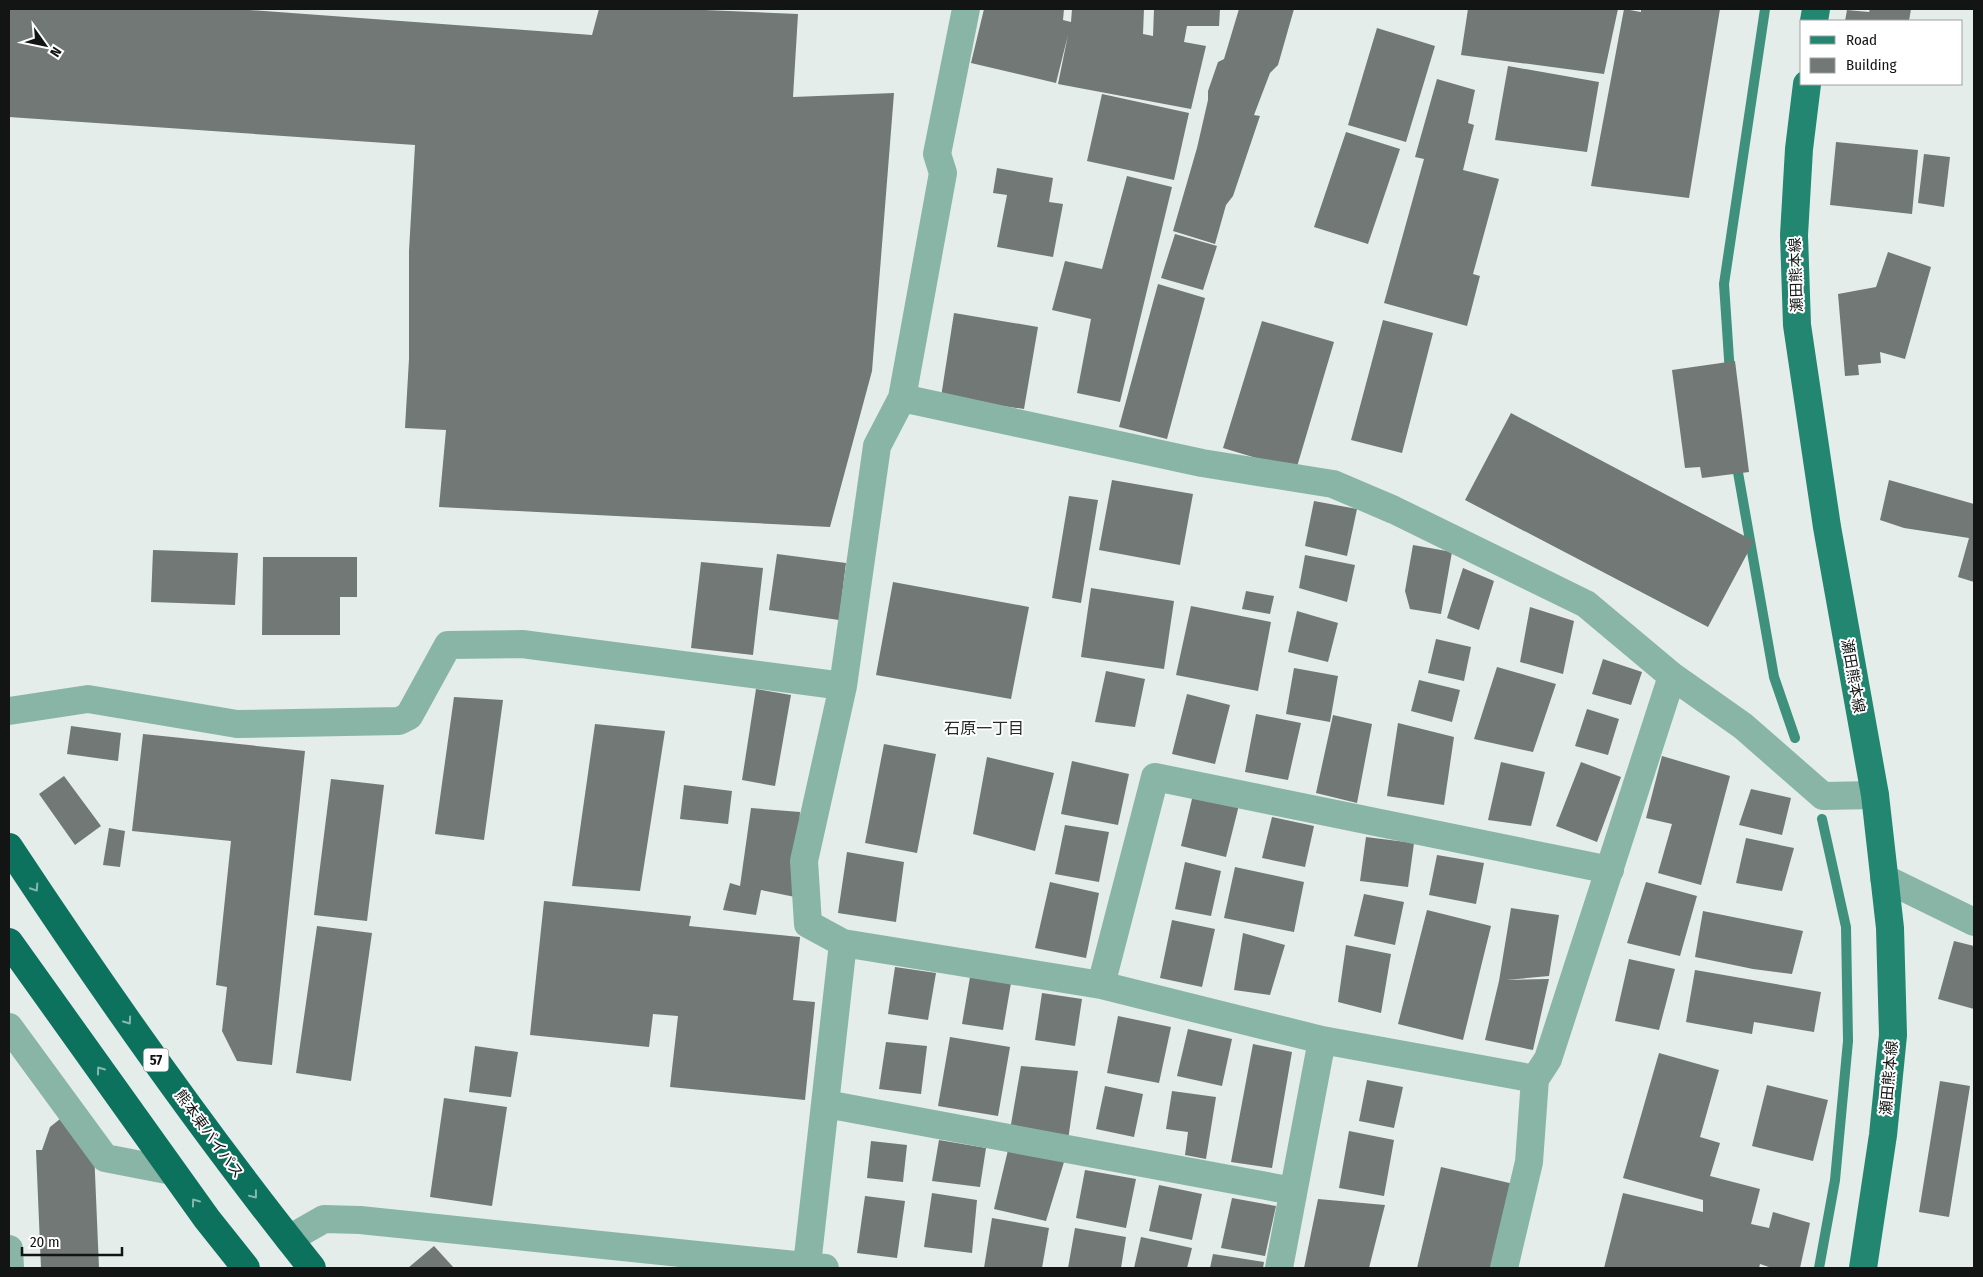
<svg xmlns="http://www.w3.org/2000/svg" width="1983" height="1277" viewBox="0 0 1983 1277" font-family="'Fira Sans Condensed','Noto Sans JP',sans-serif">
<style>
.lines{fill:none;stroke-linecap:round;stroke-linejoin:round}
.stream{stroke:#3f907c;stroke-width:10}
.building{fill:#717876}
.minor{stroke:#89b5a7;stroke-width:28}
.major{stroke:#228670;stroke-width:28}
.highway{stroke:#0c715d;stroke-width:28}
.oneway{stroke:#86b8ae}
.labels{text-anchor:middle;stroke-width:4;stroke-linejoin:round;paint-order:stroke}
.shield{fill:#fff;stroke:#595b5a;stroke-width:1}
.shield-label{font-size:14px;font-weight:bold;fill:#121514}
.street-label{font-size:15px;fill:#121514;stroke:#fff}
.neighbourhood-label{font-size:16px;fill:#242b28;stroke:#fff}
</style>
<rect width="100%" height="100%" fill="#e4edea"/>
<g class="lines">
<path class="stream" d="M1730,374l-6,-90 41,-275
M1736,461l38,216 21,61
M1819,1268l16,-88 13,-139 -2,-114 -24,-108"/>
</g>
<path class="building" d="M9,9h227l356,26 7,-26h82l117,5 -5,83 101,-4 -22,278 -42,156 -391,-20 7,-77 -41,-2 4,-69v-108l6,-106 -406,-28z
M984,9h80l-1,11 8,2 1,-13h72l-1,25 10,2 1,-27h66l-1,17h-32l-3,16 22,4 -15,63 -133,-25 10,-49 -12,48 -85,-20z
M1239,9h55l-16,56 -8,8 -16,42 6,1 -27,80 -7,9 -11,39 -42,-13 24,-83 11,-48v-9l10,-29 6,-3z
M1468,9h150l-14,65 -143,-19z
M1624,9l17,3v-3h79l-31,189 -98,-12z
M1870,9h41l-2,12h-64l2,-11 22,2z
M1377,28l58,18 -29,96 -58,-17z
M1508,66l91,16 -12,70 -92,-12z
M1437,79l38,11 -7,33 6,2 -11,45 36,9 -26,95 7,2 -13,50 -83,-23 40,-144 -9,-2z
M1102,94l87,19 -15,67 -87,-19z
M1346,132l54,17 -32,95 -54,-17z
M1836,142l82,8 -6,64 -82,-9z
M1924,154l26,3 -6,50 -26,-4z
M997,168l56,10 -4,24 14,2 -10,53 -56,-10 10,-52 -14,-2z
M1127,176l45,11 -52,215 -43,-9 14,-74 -39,-9 13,-49 37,8z
M1175,234l42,12 -14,44 -42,-12z
M1888,252l43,15 -26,92 -25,-7 1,11 -23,2 1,10 -14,1 -7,-82 38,-7z
M1158,284l47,14 -38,141 -48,-12z
M954,313l84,14 -14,82 -83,-12z
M1383,320l50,13 -31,120 -51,-13z
M1262,321l72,21 -38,128 -73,-22z
M1735,361l14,111 -47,6 -2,-11 -15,1 -13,-98z
M1511,413l243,128 -46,86 -243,-127z
M1112,480l81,14 -13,71 -81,-15z
M1889,480l85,24v78l-16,-5 11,-39 -65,-10 -24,-8z
M1069,496l29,4 -17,103 -29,-5z
M1314,501l43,8 -10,47 -42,-10z
M1413,545l39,7 -11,62 -31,-5 -5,-18z
M153,550l85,3 -3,52 -84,-3z
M777,554l69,9 -7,57 -70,-10z
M1305,555l50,10 -8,37 -48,-14z
M263,557h94v40h-17v38h-78z
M701,562l62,6 -10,87 -62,-7z
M1463,568l31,13 -15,49 -32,-12z
M893,582l136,25 -18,92 -135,-24z
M1091,588l83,13 -10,68 -83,-12z
M1246,591l28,5 -4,18 -28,-5z
M1191,606l80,16 -13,69 -82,-16z
M1530,607l44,14 -11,53 -43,-12z
M1297,611l41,12 -10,39 -40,-10z
M1436,639l35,8 -7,34 -36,-8z
M1603,659l39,13 -11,33 -39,-11z
M1497,667l59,17 -23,68 -59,-13z
M1294,668l44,8 -8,46 -44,-8z
M1106,671l39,8 -10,48 -40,-5z
M1419,680l41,10 -8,32 -41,-11z
M756,689l35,6 -16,91 -33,-6z
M1187,694l43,11 -15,59 -43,-10z
M454,697l49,3 -19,140 -49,-6z
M1587,709l32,10 -11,36 -33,-9z
M1256,714l45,9 -13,57 -43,-8z
M1333,715l39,9 -15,79 -41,-10z
M1398,723l56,14 -10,68 -57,-9z
M595,724l70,7 -25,160 -68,-5z
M71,726l50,7 -3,28 -51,-7z
M143,734l162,17 -33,314 -35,-4 -15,-30 5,-44 -11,-2 15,-144 -99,-10z
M884,744l52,10 -19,99 -52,-10z
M1662,756l68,20 -29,109 -43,-12 14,-49 -26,-6z
M987,757l67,16 -19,78 -62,-17z
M1072,761l57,13 -11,51 -57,-11z
M1501,762l44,10 -14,54 -43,-6z
M1581,762l40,15 -24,65 -41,-16z
M64,776l37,50 -26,19 -36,-51z
M331,779l53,6 -17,136 -53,-6z
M684,785l48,6 -4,33 -48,-5z
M1195,786l46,11 -15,60 -45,-11z
M1751,789l40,9 -9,37 -43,-10z
M751,808l49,4 -5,85 -34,-7 -5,25 -33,-5 7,-27 10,3z
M1272,817l42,9 -9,41 -43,-9z
M1065,825l44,7 -10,50 -44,-8z
M109,828l16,3 -5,36 -17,-2z
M1366,837l48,6 -6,44 -48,-6z
M1746,838l48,10 -12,43 -46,-8z
M847,852l57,10 -8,60 -58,-9z
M1437,855l47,8 -8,41 -47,-9z
M1185,862l36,9 -10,45 -36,-7z
M1235,867l69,15 -10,50 -70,-14z
M1050,882l49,11 -13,65 -51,-10z
M1646,882l51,14 -17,60 -53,-13z
M1364,894l40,8 -9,43 -41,-9z
M544,901l147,15 -2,10 111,11 -7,63 22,2 -10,98 -135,-13 8,-71 -25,-2 -4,33 -119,-12z
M1511,908l48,7 -10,61 -43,4 43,-1 -16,71 -48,-10 14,-59z
M1427,910l64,16 -28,114 -65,-16z
M1703,911l100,20 -11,43 -39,-5 -58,-12z
M1172,920l43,9 -13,58 -42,-9z
M317,926l55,7 -21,148 -55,-8z
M1243,933l42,12 -15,50 -36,-5z
M1954,941l20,5v63l-36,-10z
M1346,945l45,9 -10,59 -43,-11z
M1629,959l46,10 -16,61 -44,-9z
M895,967l41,6 -8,47 -40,-6z
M1695,970l126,22 -7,40 -60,-10 -2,12 -66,-12z
M970,977l41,6 -8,47 -41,-6z
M1042,993l40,6 -7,47 -40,-6z
M1118,1016l53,11 -12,56 -52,-10z
M1188,1029l44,10 -10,47 -45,-10z
M950,1037l60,10 -12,69 -60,-10z
M886,1042l41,4 -6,48 -42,-5z
M1253,1044l39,8 -20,116 -41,-6z
M475,1046l43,6 -7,45 -42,-5z
M1659,1053l60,17 -19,67 20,6 -10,33 50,13 -9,35 18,4 4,-16 37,11 -10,45h-28l-12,-4 -1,4h-155l19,-75 80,19v-12l-80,-22z
M1021,1066l57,5 -10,69 -58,-10z
M1367,1080l36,7 -9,41 -35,-7z
M1940,1081l30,5 -21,131 -30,-5z
M1767,1085l61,15 -15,61 -61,-15z
M1105,1086l38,8 -9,43 -38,-8z
M1172,1091l44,6 -10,62 -21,-4 3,-23 -22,-3z
M444,1098l63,9 -15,99 -62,-9z
M60,1119l34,31 5,118h-58l-5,-118h6l8,-23z
M1349,1131l45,9 -10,56 -45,-8z
M939,1140l47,8 -6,39 -48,-6z
M871,1141l36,4 -4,37 -36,-4z
M1008,1150l56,12 -18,59 -52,-12z
M1441,1167l77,18 -19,83h-82z
M1085,1170l51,9 -10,49 -50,-10z
M1159,1185l43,9 -10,46 -43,-9z
M932,1193l45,7 -5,53 -48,-6z
M865,1196l40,5 -8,57 -40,-5z
M1232,1198l44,8 -11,50 -44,-8z
M1318,1199l67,6 -16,63h-65z
M992,1218l57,10 -7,40h-58z
M1075,1228l51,9 -5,31h-53z
M1141,1237l51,11 -5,20h-53z
M434,1246l20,22h-46z
M1213,1254l51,8 -1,6h-53z"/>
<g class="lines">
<path class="minor" d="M966,9l-29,145 6,19 -41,225 -25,48 -34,240 -39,175 4,63 35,19 258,42 221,55 213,39
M902,398l300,65 131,21 61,26 192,94 86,72 71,50 80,70 52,-1
M9,711l79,-12 149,25 162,-3 10,-5 39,-71 74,-1 321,42
M1884,878l90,44
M1101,985l54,-208 455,93
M9,1027l96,131 67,13
M826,1104l467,87
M289,1239l35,-20 36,1 465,48
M9,1249l1,19
M807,1265l36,-322
M1279,1268l43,-228
M1504,1268l25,-106 6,-83 13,-20 124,-383"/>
<path class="major" d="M1814,21l2,-12
M1807,84l-8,65 -5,86 3,90 30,202 48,268 15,133 3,107 -10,100 -20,133"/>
<path class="highway" d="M9,847c95,144 195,286 303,421
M9,942l198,277 39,49"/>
</g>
<defs><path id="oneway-chevron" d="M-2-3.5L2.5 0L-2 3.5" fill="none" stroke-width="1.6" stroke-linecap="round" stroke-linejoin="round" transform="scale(1.25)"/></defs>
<g class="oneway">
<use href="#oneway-chevron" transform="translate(35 888) rotate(57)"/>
<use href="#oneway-chevron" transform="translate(128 1021) rotate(55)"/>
<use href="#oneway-chevron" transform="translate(100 1070) rotate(-126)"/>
<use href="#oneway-chevron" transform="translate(254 1195) rotate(52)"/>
<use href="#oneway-chevron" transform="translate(195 1202) rotate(-126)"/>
</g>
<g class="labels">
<rect class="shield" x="143.5" y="1048.5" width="25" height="23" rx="4"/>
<g class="shield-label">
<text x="156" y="1065">57</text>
</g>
<g class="street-label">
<text transform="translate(1796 275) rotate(-92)" y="5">瀬田熊本線</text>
<text transform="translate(1853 676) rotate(80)" y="5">瀬田熊本線</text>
<text transform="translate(1889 1078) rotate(-85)" y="5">瀬田熊本線</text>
<text transform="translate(209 1134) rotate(54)" y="5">熊本東バイパス</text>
</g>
<g class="neighbourhood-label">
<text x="984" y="734">石原一丁目</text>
</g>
</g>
<rect width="1983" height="1277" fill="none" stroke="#121514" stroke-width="20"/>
<rect x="1800" y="20" width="162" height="65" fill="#ffffff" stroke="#a0a1a1"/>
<rect x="1810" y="36" width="25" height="8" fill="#228670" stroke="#a0a1a1"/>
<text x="1846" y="45" font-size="15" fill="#121514">Road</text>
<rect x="1810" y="58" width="25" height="15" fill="#717876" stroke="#a0a1a1"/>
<text x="1846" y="70" font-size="15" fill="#121514">Building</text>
<g transform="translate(45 45) rotate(123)" stroke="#ffffff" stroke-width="4" paint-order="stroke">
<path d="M0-4L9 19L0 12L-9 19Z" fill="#121514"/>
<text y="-8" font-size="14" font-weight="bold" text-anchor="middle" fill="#121514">N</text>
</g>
<path d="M22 1247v8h100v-8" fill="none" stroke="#121514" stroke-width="2.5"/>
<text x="30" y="1247" font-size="15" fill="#121514" stroke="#ffffff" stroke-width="4" paint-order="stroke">20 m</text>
</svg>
